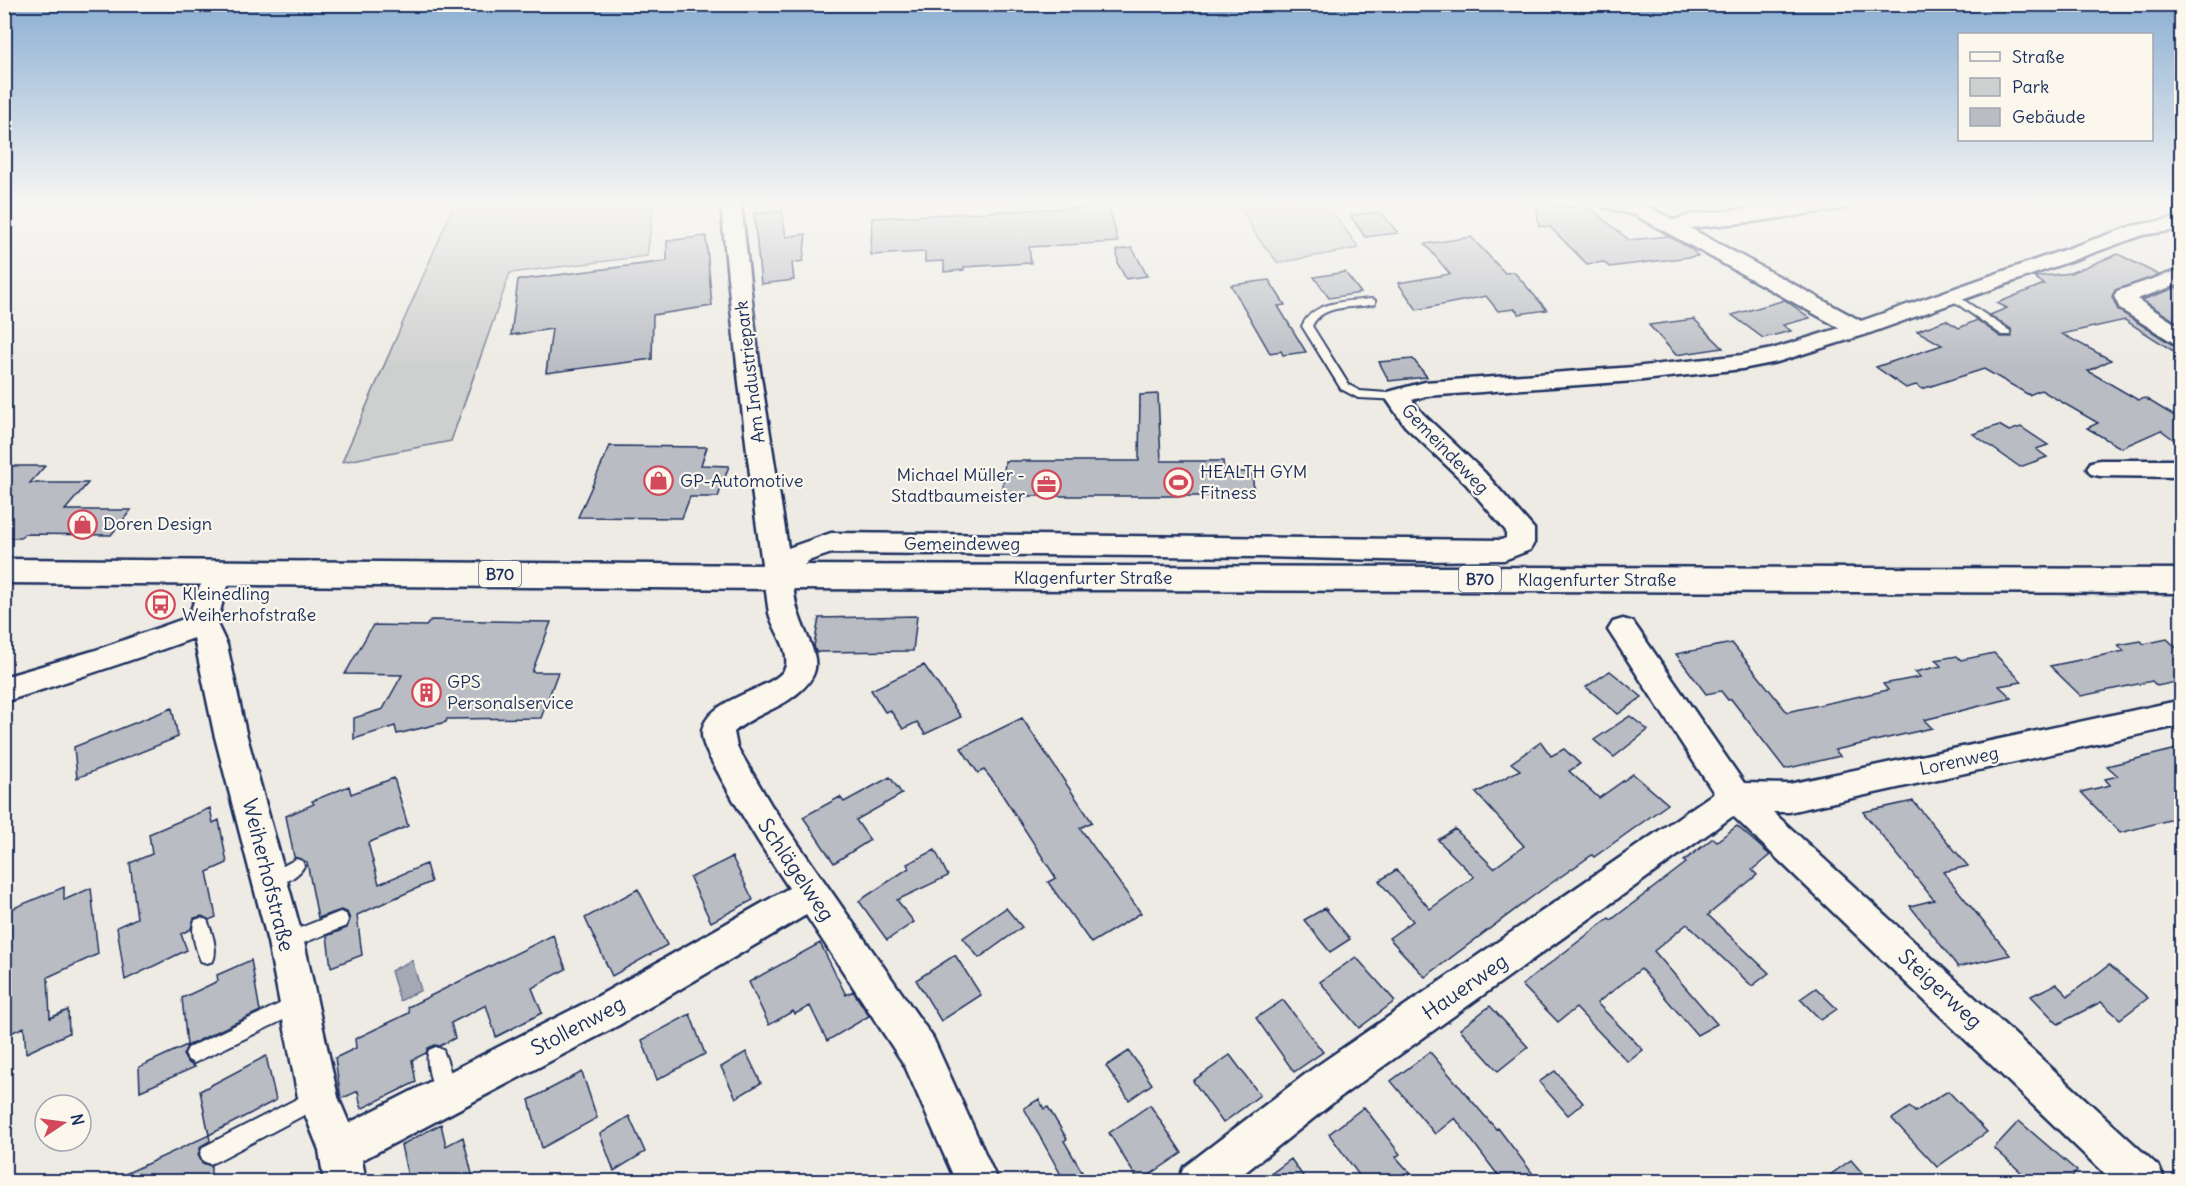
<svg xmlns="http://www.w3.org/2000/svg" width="2186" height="1186" viewBox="0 0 2186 1186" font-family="Delius,sans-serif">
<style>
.green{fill:#cecfcf;stroke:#747f96;stroke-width:1.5}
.water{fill:#a3a8b4;stroke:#6d7892;stroke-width:1.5}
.building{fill:#b9bcc3;stroke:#1b2f5e;stroke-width:1.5}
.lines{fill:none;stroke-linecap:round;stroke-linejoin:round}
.lane-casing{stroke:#1b2f5e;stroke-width:4}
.street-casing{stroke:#1b2f5e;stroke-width:5}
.primary-casing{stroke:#1b2f5e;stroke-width:5}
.lane{fill:#fbf7ec;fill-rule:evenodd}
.street{fill:#fbf7ec;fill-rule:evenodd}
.primary{fill:#fbf7ec;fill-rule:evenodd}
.labels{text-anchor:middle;stroke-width:4.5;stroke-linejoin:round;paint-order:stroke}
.shield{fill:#fbf7ec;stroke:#5e6b89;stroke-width:1.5}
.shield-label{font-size:16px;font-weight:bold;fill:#1b2f5e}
.street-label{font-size:18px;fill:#1b2f5e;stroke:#fbf7ec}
.poi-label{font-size:18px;fill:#1b2f5e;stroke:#fbf7ec;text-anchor:start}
.near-street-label{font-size:21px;fill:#1b2f5e;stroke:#fbf7ec}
</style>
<rect width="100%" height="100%" fill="#eeebe4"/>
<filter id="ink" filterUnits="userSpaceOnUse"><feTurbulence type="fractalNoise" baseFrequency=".0167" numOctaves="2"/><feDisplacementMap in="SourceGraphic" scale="12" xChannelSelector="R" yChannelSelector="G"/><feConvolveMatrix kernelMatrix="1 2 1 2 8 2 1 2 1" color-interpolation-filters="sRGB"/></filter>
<g filter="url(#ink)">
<path class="green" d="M455,203h199l-7,53 -137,17 -59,168 -109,21z
M1238,203h88l33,45 -81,15 -20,-25z"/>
<path class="water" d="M412,960l9,30 -21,11 -9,-30z"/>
<path class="building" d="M1536,204l33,3 16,-3 44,36 39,-4 22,12 8,8 -89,11 -5,-5 -17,2 -37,-37 -11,-1z
M1109,206l9,36 -89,5 2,16 -67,4v3l-20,2v-11l-19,1v-10l-54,3 1,-37z
M782,211l4,26 20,-3 -3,27 -11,2 2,17 -33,4 -7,-70z
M1381,212l17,21 -33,4 -15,-22z
M706,236l6,70 -59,9 -1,44 -106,14 6,-44 -41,6 7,-55 149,-19v-20z
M1471,237l34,36 9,-1 33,38 -28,4 -4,-5 -17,2 -12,-15 -69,14 -19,-27 52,-9 -25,-30z
M1132,248l8,14 7,14 -21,3 -8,-15 -1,-14z
M2118,254l41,21 -44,15 -3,7 6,13 55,35 8,2v9l-56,-36 -63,14 49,26 -23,11 50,29 7,-2 36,22v25l-20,-15 -40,18 -34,-20 11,-5 -57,-33 -12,5 -45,-26 -62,20 -6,-4 -10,3 -30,-21 66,-22 -25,-14 29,-11 13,8 18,-8 24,17h11l-1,-8 -21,-14 17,-7 -10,-5 47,-19 -10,-7 36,-4z
M1345,272l16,21 -32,5 -15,-21z
M1269,280l16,25 -7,1 28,46 -23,3 -2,-4 -11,2 -39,-68z
M2181,286v39l-39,-25z
M1785,300l25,18 -27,7 8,6 -28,7 -31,-23z
M1694,319l29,29 -47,7 -27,-30z
M1413,359l14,18 -38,4 -10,-19z
M1158,394l3,67h62l1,11h28l2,19h-28l1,5h-225l3,-35h134l1,-66z
M1999,425l10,6 12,-4 27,18 -12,4 11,8 -27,10 -47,-33z
M610,446l97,1 -6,18 28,1 -11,31h-28l-8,21 -104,-1z
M4,466h41l-15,17h58l-23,27h66l-20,25 -87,-1 -3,4h-17z
M917,616l-4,35 -97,1 -2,-6 5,-28z
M431,620l120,2 -19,50h26l-17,46 -94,1 -1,3 -49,12 -2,-8 -41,13v-21l29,-9 19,-34 -57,-1 28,-49 53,1z
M2167,639l14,13v29l-24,5 -5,-5 -71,15 -31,-30 74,-15 -6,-6 23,-4 3,3z
M1732,643l55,69 101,-22 -5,-6 37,-7 -5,-5 26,-6 -6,-6 22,-4 4,4 33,-7 28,29 -23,4 13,12 -88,22 8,8 -97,22 5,6 -55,13 -54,-70 -3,1 -7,-9 -15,3 -30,-40z
M924,665l37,52 -36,17 -8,-12 -14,7 -13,-19 -5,2 -14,-22z
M1610,671l32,26 -24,17 -32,-27z
M172,708l6,29 -101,41 -3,-31z
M1630,716l18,14 -34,27 -20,-17z
M1022,718l70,104 -12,6 61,85 -50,30 -43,-61 8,-4 -62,-96 -10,-12 -6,3 -17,-25z
M1541,742l10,14 13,-7 16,15 -11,7 30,27 34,-24 35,30 -74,53 -2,-2 -52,36 -115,86 -36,-39 24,-17 -34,-40 17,-11 34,39 44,-32 -36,-37 17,-11 39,39 30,-22 -48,-53 44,-23 -9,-7z
M2181,748v69l-61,16 -39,-41 29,-7 -5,-6 13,-3 -11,-10z
M890,777l12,17 -46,26 14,20 -36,23 -31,-46 37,-20 4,5z
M394,778l14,48 -40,17 11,41 47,-20 5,18 -74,33 5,40 -31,12 -4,-31 20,-8 3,-9 -3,-7 -6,-2 -23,8 -11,-56 -13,-5 -8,-41 28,-12 -2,-3 37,-15 2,8z
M1913,801l55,65 -25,6 67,83 -52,12 -48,-61 24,-6 -71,-88z
M210,808l3,15 6,-3 8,43 -20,9 9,45 -7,3 -7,-4 -8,2 -3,11 -10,5 6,16 -62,30 -8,-53 20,-9 -7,-55 22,-9 -3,-20z
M1737,826l33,29 -18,15 5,5 -49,40 61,58 -17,13 -65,-62 -33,27 63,73 -20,11 -56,-66 -44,34 46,47 -15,12 -52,-54 -18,14 -36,-37 87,-67 2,2 75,-57 -2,-2 29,-23 4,3z
M935,850l13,26 -51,24 17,22 -27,18 -28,-39 50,-33 -2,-4z
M732,857l21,43 -42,22 -21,-44z
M64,887v13l27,-12 7,66 -50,23 2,41 18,-8 1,23 -43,20 -2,-26 -20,9v-124z
M638,889l29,56 -55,31 -27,-58z
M1006,908l16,19 -43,31 -16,-20z
M1325,908l25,31 -20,13 -26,-32z
M553,935l13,34 -34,19 10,25 -46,24 -10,-32 -35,18 4,15 -15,8 -5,-1 -7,3 -2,5 -14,7 4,22 -55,27 -3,-18 -17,8 -6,-41 21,-10 -1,-9 54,-26 -1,-6z
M820,943l26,52 7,-4 16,25 -42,25 -17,-35 -15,8 -2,-3 -24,14 -20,-43z
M955,955l26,40 -40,26 -25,-41z
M1356,957l39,44 -36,27 -39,-46z
M251,960l9,51 -73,35 -4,9 4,7 8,5 -55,24 -1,-24 48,-22 -5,-47 36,-17 -1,-6z
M2109,965l39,33 -28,21 -19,-17 -43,22 -27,-28 25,-12 12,12z
M1816,988l21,21 -16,11 -21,-21z
M1283,1000l40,52 -29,20 -38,-54z
M1490,1006l38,41 -30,24 -38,-42z
M690,1014l15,40 -48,26 -15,-40z
M1129,1051l23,33 -23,16 -23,-34z
M746,1052l15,31 -25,15 -15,-31z
M1430,1052l66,77 2,-1 41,54h-36l-48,-64 -20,16 -44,-53z
M1230,1055l30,40 -37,28 -30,-42z
M266,1056l10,44 -67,35 -9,-44z
M1555,1071l28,32 -15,12 -29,-33z
M582,1072l15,46 -55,30 -13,-48z
M1948,1091l39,41 -50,35 -45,-48 18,-12 5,5z
M1039,1099l5,10 4,-2 19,32 -3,2 24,41h-23l-41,-74z
M1150,1105l32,48 -43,29 -30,-49z
M1364,1107l36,47 -4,3 22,25h-54l-35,-48z
M629,1116l16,36 -31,19 -14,-37z
M2019,1121l58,50 -9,11h-36l-38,-34z
M441,1124l5,22 17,-9 11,45h-65l-8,-37z
M209,1135l1,6 -9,5 -3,9 4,8 9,3v16h-103z
M1291,1159l16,23h-47z
M1851,1160l19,22h-50z"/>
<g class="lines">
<defs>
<path id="lane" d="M1953,293l57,38v4h-8l-53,-37 -1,-2z
M1371,299l4,1v4c-21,5 -52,-1 -63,22l37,59 11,6 41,3v6l-43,-2 -17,-9 -39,-63c12,-26 44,-24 69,-27z
M296,859l6,2 2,5c-5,10 -22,19 -33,22l-6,-2 -2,-5 2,-5z
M340,912l6,2 2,6 -2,6 -60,24 -6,-2 -3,-6 3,-6z
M201,918l6,2c5,11 11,30 6,41l-6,2 -6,-2c-5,-11 -11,-30 -6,-41z
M298,995l6,3 3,6 -3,6 -104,50 -6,3 -6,-3 -3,-6 3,-6z
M436,1047l7,3c5,13 14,37 9,50l-7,2 -7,-2c-5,-13 -14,-37 -9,-50z
M316,1089l7,2 2,7 -2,7 -106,56 -7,3 -7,-3 -3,-7 3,-7z"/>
<path id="street" d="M721,203h20l19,168 28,177 43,-15 670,7 5,-2v-7l-40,-47 -61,-58 -20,-29 3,-5 37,-10 209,-15 108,-12 30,-6 68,-21 -205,-113 -32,-8 -3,-4c34,0 44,1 74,17l15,-5 112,-12h49l-3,4 -7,2 -81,12 -69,7 171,93 271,-95 50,-9v12l-39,6 -276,99 -90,28 -35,7 -108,12 -208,15 -14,4 11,14 61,58 50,57v14l-4,7 -26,10 -80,1 -164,-4 -428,-4 -24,8 -16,18c2,12 3,25 7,36 12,37 34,54 -9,84 -19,13 -37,16 -56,33l3,15 34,58 162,233 65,144h-42l-51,-116 -99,-151 -187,110 -257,135 4,22h-42l-5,-32 -21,-53 -30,-155 -54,-209 -20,-95c-63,23 -126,43 -190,64v-25l89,-26 96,-34 8,-25 15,-27 10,-3 10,3 4,7 -11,20 -8,32 10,21 19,88 58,209 34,155 11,26 244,-124 196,-111c-25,-37 -48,-73 -69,-112 -6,-12 -17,-27 -18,-41 -1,-39 80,-45 84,-70 3,-18 -13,-35 -17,-52 -2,-11 -3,-24 -5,-35 -18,-125 -32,-250 -43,-375z
M2182,269v14l-45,16 45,29v17l-8,-2 -54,-34 -6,-13 3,-5z
M2100,460h82v17l-82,-1 -9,-2 -4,-6 4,-6z
M1623,619l10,3 111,161 45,1 393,-84v25l-393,87h-16l386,355 6,15h-52l-380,-366 -394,282 -106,84h-55l6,-15 127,-97 403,-277 -106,-163 5,-8z"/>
<path id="primary" d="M4,559l774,6 1404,4v24l-1404,-4 -774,-6z"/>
</defs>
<use href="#lane" class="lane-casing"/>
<use href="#street" class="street-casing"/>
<use href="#primary" class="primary-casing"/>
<use href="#lane" class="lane"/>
<use href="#street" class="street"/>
<use href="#primary" class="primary"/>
</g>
</g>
<linearGradient id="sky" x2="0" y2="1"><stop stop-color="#8cafd3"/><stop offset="0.55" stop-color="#f7f6f3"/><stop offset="1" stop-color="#f7f6f3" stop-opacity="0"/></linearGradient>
<rect width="2186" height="369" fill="url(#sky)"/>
<defs>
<symbol id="shop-ring" viewBox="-11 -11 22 22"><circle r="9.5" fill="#fbf7ec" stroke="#d1495b" stroke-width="1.5"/><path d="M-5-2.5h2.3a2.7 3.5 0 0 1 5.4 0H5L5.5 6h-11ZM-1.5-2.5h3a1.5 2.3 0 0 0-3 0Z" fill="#d1495b"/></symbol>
<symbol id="stadium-ring" viewBox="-11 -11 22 22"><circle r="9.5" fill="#fbf7ec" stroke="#d1495b" stroke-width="1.5"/><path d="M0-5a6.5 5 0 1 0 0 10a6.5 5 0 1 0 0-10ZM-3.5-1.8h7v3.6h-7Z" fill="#d1495b"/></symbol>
<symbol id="office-ring" viewBox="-11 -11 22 22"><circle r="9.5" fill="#fbf7ec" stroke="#d1495b" stroke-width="1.5"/><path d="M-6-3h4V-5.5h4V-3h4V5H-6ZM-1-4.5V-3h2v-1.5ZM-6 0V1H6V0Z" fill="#d1495b"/></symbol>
<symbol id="bus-ring" viewBox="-11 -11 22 22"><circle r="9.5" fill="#fbf7ec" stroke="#d1495b" stroke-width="1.5"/><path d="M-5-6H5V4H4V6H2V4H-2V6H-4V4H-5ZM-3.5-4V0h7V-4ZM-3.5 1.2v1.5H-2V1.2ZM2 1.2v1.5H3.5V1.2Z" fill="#d1495b"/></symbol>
<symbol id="building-ring" viewBox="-11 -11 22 22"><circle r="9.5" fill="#fbf7ec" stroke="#d1495b" stroke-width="1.5"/><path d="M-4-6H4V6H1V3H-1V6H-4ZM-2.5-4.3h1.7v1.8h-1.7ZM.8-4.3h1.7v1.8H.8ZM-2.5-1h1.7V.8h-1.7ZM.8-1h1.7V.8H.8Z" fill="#d1495b"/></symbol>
</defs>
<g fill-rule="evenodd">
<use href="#shop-ring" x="642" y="464" width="33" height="33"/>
<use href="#stadium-ring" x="1162" y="466" width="33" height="33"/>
<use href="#office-ring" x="1030" y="468" width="33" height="33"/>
<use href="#shop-ring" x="66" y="508" width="33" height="33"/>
<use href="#bus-ring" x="144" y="588" width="33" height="33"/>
<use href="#building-ring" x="410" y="676" width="33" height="33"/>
</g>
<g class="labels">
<g class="shield">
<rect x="479" y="561" width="42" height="26" rx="4.5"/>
<rect x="1459" y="566" width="42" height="26" rx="4.5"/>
</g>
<g class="shield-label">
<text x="500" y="580">B70</text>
<text x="1480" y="585">B70</text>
</g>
<g class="street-label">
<text transform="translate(750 372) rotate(-97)" y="6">Am Industriepark</text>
<text transform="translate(1445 449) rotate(46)" y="6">Gemeindeweg</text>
<text x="962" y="550">Gemeindeweg</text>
<text x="1093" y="584">Klagenfurter Straße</text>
<text x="1597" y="586">Klagenfurter Straße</text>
<text transform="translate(1959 761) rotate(-12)" y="6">Lorenweg</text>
</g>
<g class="poi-label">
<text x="1200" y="478">HEALTH GYM<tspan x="1200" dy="21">Fitness</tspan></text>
<text x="1025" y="481" text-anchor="end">Michael Müller -<tspan x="1025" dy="21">Stadtbaumeister</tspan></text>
<text x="680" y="487">GP-Automotive</text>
<text x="103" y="530">Doren Design</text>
<text x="182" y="600">Kleinedling<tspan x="182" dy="21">Weiherhofstraße</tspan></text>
<text x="447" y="688">GPS<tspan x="447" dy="21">Personalservice</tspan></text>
</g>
<g class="near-street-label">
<text transform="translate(796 870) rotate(56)" y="7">Schlägelweg</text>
<text transform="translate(268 875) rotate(76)" y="7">Weiherhofstraße</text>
<text transform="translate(1465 987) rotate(-35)" y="7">Hauerweg</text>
<text transform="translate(1940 989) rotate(43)" y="7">Steigerweg</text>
<text transform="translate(578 1026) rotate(-28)" y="7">Stollenweg</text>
</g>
</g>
<rect width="2186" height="1186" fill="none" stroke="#fbf7ec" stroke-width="24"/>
<rect x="12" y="12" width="2162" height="1162" fill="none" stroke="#1b2f5e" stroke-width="2" filter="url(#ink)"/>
<rect x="1958" y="33" width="195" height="108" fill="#fbf7ec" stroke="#a1a7b3" stroke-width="1.5"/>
<rect x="1970" y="52" width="30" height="9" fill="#fbf7ec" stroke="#a1a7b3" stroke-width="1.5"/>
<text x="2012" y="63" font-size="18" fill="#1b2f5e">Straße</text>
<rect x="1970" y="78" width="30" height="18" fill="#cecfcf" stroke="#a1a7b3" stroke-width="1.5"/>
<text x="2012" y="93" font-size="18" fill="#1b2f5e">Park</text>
<rect x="1970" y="108" width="30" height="18" fill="#b9bcc3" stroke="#a1a7b3" stroke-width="1.5"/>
<text x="2012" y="123" font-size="18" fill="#1b2f5e">Gebäude</text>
<g transform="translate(63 1123) rotate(77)"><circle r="28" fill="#fbf7ec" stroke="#a1a7b3" stroke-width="1.5"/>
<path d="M0-4.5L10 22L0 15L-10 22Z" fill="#d1495b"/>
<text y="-9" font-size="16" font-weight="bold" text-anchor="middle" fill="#1b2f5e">N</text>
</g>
</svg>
